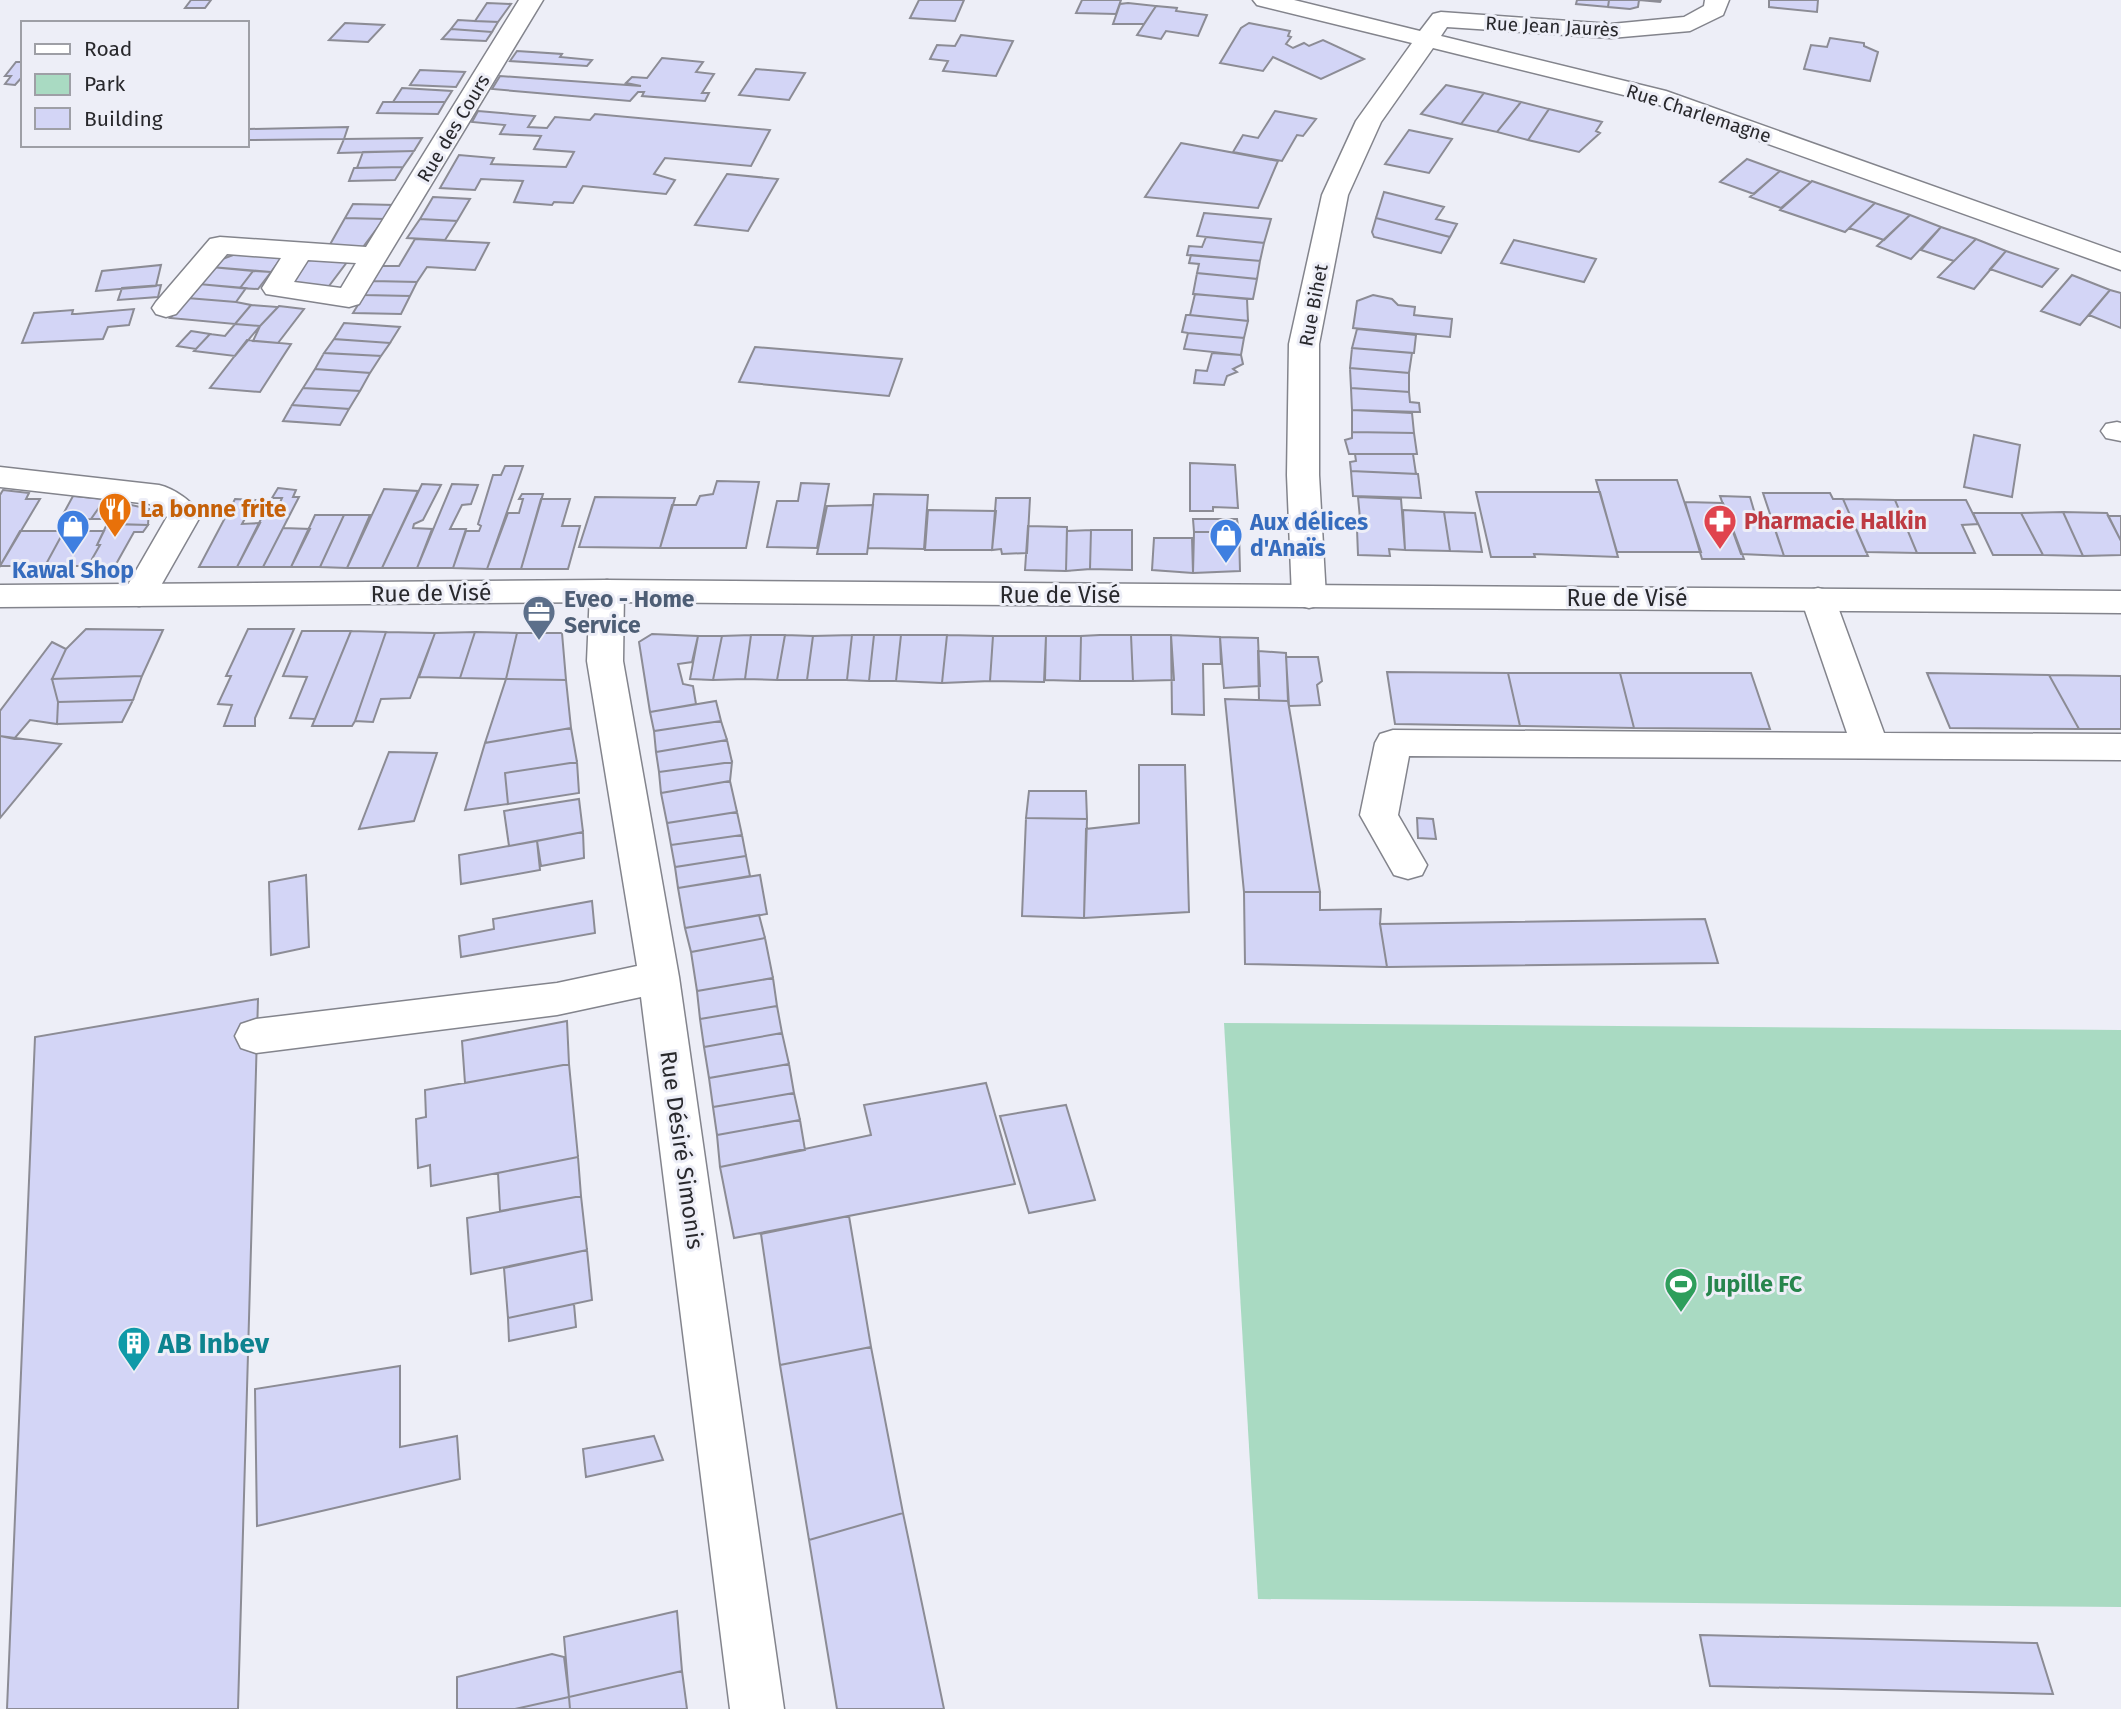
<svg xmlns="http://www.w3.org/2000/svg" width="2121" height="1709" viewBox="0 0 2121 1709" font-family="'Fira Sans',sans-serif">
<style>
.green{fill:#a9dac2}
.building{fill:#d3d5f6;stroke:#8c8c95;stroke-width:2}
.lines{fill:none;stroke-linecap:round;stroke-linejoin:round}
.minor-casing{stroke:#83848c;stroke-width:3}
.major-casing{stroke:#83848c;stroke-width:3}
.minor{fill:#fff;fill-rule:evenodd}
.major{fill:#fff;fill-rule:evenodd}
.labels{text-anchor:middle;stroke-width:6;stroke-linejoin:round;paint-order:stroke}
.far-street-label{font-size:19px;fill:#28282c;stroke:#edeef7}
.food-label{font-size:23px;font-weight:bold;fill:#c56008;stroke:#edeef7;text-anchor:start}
.health-label{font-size:23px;font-weight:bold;fill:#be3a42;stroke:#edeef7;text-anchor:start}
.shop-label{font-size:23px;font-weight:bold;fill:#366cbe;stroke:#edeef7;text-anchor:start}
.street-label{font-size:23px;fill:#28282c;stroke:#edeef7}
.service-label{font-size:23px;font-weight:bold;fill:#4e5e75;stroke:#edeef7;text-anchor:start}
.leisure-label{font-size:23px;font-weight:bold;fill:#27864d;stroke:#edeef7;text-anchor:start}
.near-culture-label{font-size:28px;font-weight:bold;fill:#0d838f;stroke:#edeef7;text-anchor:start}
</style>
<rect width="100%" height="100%" fill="#edeef7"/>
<path class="green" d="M1224,1023l897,7v577l-863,-8z"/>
<path class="building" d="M191,0h20l-6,8h-20z
M919,0h45l-9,21 -45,-3z
M1082,0h39l-5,14 -40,-1z
M1577,0h32l-1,7 -32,-3z
M1609,0h52l-1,2 -21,-2 -1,7 -8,2 -22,-2z
M1769,0h49l-1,12 -48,-5z
M487,3l24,1 -13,18 -23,-1z
M1128,3l28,3 -12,18h-31l7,-20z
M1156,6l21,2 -1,3 31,4 -9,21 -32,-5 -5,8 -24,-4z
M458,20l17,1 23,1 -6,10 -41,-3z
M345,23l39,2 -16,17 -39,-2z
M1249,23l41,8 -2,5 3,1 -5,7 7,4 11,-5 5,3 14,-6 41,19 -43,20 -48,-22 -10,14 -43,-8 21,-35z
M451,29l41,3 -6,9 -44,-2z
M961,35l52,6 -17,35 -53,-5 5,-10 -18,-2 7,-14 18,1z
M1830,38l34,5v3l14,6 -8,29 -66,-12 7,-24 16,2z
M517,51l45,3 -2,3 32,3 -5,6 -77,-5z
M662,58l41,4 -7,10 18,2 -12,19h7l-4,8 -63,-5 2,-4h-6l-8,9 -138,-12 8,-13 141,10 -15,-3 6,-6 15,1z
M16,62h7v14l-8,9 -10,-1 6,-8h-6z
M756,69l49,4 -16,27 -50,-5z
M420,70l45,2 -9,15 -46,-2z
M1446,85l38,8 -23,31 -40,-10z
M402,88l50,3 -7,11h-52z
M1484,93l37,9 -24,30 -36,-8z
M383,102h62l-7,12 -61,-1z
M1521,102l28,7 -21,31 -31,-8z
M1549,109l53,13 -6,9 4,2 -21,19 -51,-12z
M478,111l57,5 -7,11 19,1 8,-11 35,3 5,-6 175,16 -19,36 -86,-8 -11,16 21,6 -9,14 -83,-8 -10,17 -19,-1 -2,3 -38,-3 9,-21 -42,-2 -6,11 -35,-2 19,-33 35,3 -3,6 75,3 8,-15 -40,-3 7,-13 -41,-2 5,-9 -33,-3z
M1275,111l41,8 -13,17 -6,-1 -15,26 -49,-9 10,-17 15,3z
M348,127l-4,12 -97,1 2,-11z
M1409,130l43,9 -23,34 -44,-9z
M422,138l-8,13 -76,2 6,-14z
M1181,143l97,18 -20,47 -113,-11z
M414,151l-11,16 -46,1 6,-16z
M1747,159l33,12 -26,23 -34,-12z
M403,167l-8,13 -46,1 5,-13z
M1780,171l31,11 -30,26 -31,-11z
M727,174l51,5 -30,52 -53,-6z
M1812,181l63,22 -30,29 -65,-22z
M1384,192l60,15 -8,12 21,5 -7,13 -74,-19z
M433,197l37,2 -13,22 -37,-2z
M1875,203l35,12 -26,25 -35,-12z
M353,204l41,1 -10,14 -39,-1z
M1204,213l67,6 -7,24 -67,-7z
M1910,215l31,12 -30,32 -34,-13z
M345,218l39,1 -21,28 -35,1z
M1376,218l74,19 -9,16 -67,-16 -2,-5z
M420,219l37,2 -12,19 -38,-2z
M1941,227l35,12 -22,22 -33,-11z
M1206,237l58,6 -4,18 -73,-6 2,-9 13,1z
M415,239l74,4 -14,27 -48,-3 -10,15 -44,-1 8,-15h18z
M1976,239l30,12 -32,38 -36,-12z
M1514,240l82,19 -12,23 -83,-19z
M2006,251l52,18 -16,18 -52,-18z
M236,254l46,3 -11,15 -60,-5 3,-5z
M1191,255l69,6 -3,18 -60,-6 2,-9 -10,-1z
M307,258l40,4 -21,28 -41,-4z
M161,265l-5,21 -60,5 6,-20z
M211,267l42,4 -13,17 -42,-4z
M253,271l18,1 -13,17 -18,-1z
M1197,273l60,6 -4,20 -60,-5z
M2072,275l38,15 -30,35 -39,-14z
M373,281l44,1 -7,14 -46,-1z
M198,284l48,4 -10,14 -49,-4z
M161,285l-3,12 -40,3 4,-12z
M2110,290l11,3v35l-32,-13z
M1195,294l52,5 1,22 -58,-6z
M364,295l46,1 -9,18 -48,-1z
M1373,295l19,4 6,6 17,2 -1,8 38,4 -2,18 -97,-9 4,-27z
M187,298l49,4 15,3 -16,19 -65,-6z
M251,305l27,2 -18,19 -25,-2z
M279,306l25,3 -26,34 -25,-2 7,-15z
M134,309l-5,16 -21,2 -5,12 -81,4 12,-30 39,-3 -1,4h4z
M1186,315h4l58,6 -4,17 -56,-5 -6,-1z
M344,323l56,4 -10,16 -56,-4z
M235,324l25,2 -25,30 -41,-5 16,-17 15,2z
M1357,329l59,6 -2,18 -62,-5z
M191,331l19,3 -14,15 -19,-3z
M1188,333l56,5 -3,17 -57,-6z
M334,339l56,4 -9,13 -57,-3z
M247,340l44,4 -31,48 -50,-4z
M755,347l147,12 -13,37 -150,-14z
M1352,348l60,5 -3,20 -59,-5z
M324,353l57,3 -11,17 -55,-4z
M1212,353l29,2 2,9 -10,5 4,3 -10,4 -3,9 -30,-2 2,-13 11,1z
M1350,368l59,5v19l-58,-4z
M315,369l55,4 -10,18 -57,-3z
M303,388l57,3 -11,18 -57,-4z
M1351,388l58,4 1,10 9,1 1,9 -68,-2z
M292,405l57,4 -9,16 -57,-4z
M1352,410l60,3 2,20 -62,-1z
M1352,432l62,1 3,21h-68l-4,-14 7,-2z
M1974,435l46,10 -8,52 -48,-10z
M1355,454h58l3,20 -65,-3 -1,-9 6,-1z
M1190,463l45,2 3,43 -25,-1v4h-23z
M505,466h18l-36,103 -34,-1 13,-37h13l2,-5 -3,-2 15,-49h8z
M1351,471l67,3 3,24 -68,-2z
M1596,480h81l24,72h-84z
M717,481l42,1 -13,66h-86l12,-43h24l4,-9 13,-2z
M801,483l28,1 -12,64 -50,-1 10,-46h21z
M422,484l19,1 -18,35 -9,4 -1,4 19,1 -15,39h-35z
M452,484l26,1 -7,19 -9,1 -12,24h16l-13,39h-36z
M278,488l18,2 -3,7h6l-16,31 -20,39h-26l27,-54 11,1 7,-16h-10z
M384,489l34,2 -36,77h-35z
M3,490l26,3 -3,6h14l-40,67v-71z
M1476,492h124l18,65 -84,-3 1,3h-44z
M1763,493h67l3,6h10l25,57h-84z
M522,494h21l-22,75h-34l21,-56h11l4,-14h-4z
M874,494l54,1 -4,54 -56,-1z
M73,496l32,3 -14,20 -31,1z
M1720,496l30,1 5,17 15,1 14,41 -43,-2z
M595,497l80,1 -15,50 -81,-1z
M1358,497l43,2 4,51 -16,-1 1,7 -32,-1 -1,-26h4z
M996,498h34l-3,55 -25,1 -1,-5 -9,1z
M105,499l44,10 -1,16 -31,-1 2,-5h-28z
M235,499l20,1 -13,24 18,-1 -23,44h-38z
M541,499h29l-8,27h18l-12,43h-47z
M1843,499l52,1 22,53 -51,-1z
M1895,500h71l12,24 -16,1 13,28h-58z
M1685,502l38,1 21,56h-42z
M873,505l-6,49h-50l10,-48z
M928,510l68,1 -4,39h-67z
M1403,510l41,2 6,39 -45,-1z
M1444,512l31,1 7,39 -32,-1z
M2063,512l44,1 14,28v14l-38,1z
M2063,512l20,44 -40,-1 -22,-42z
M1973,513h48l22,42h-50z
M315,515h29l-24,52h-29z
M344,515h26l-23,53 -27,-1z
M2108,516h13v25z
M1193,519h44l2,13h-45z
M107,524l41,1 -5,7h-9l-19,34h-27l12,-21h-3z
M1028,526l39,1 -1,44 -41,-1z
M283,528l27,1 -19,38h-28z
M1091,530h41v40l-42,-1z
M1091,530l-1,39 -24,2 1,-40z
M20,531h44l-19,35h-45z
M64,531h40l-7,14h3l-12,21h-43z
M1194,532h45l1,39 -47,2z
M1154,538h38l1,35 -41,-3z
M86,629l77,1 -21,46 -90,3 14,-30z
M248,629h46l-39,89v8h-31l8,-21 -14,-1 13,-28h-5z
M302,631h49l-36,88 -25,-1 17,-41 -24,-1z
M351,631l35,1 -31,89 -3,5h-40z
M386,632l49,1 -25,65 -29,1 -8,23 -18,-1z
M475,632l42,1 -11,46 -46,-1z
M475,632l-15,46 -41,-1 16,-44z
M517,633h45l4,47 -60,-1z
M652,634l46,2 -6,26 -14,2 5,20 10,2 3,18 -46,8 -11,-70z
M751,635h34l-8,45 -32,-1z
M751,635l-6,44 -32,1 9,-44z
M785,635l28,1 -6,44h-30z
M852,635h22l-5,46 -22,-1z
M852,635l-5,45h-40l6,-44z
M874,635h27l-5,46h-27z
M901,635h46l-5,48 -46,-2z
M947,635l46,1 -3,45 -48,2z
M1100,635h31l2,46h-53l1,-45z
M1131,635h40l3,45 -41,1z
M1171,635l49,2 1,27h-18l1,51 -32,-1z
M698,636h24l-9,44 -23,-1z
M993,636h53l-2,46 -54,-1z
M1046,636h35l-1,45 -35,-1z
M1220,637l38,1 2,48 -36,2z
M52,642l14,7 -14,30 6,23 -1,22 -27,-4 -16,19 -14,-3v-25z
M1258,651l28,2 2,48 -29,-1z
M1286,657h32l4,24 -5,4 3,20 -31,1z
M1387,672l121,1 12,53 -125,-2z
M1508,673h112l14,55 -114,-2z
M1620,673h131l19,56 -136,-1z
M1927,673l122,2 30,54 -129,-1z
M2049,675l72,1v53h-42z
M142,676l-9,24 -75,2 -6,-23z
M506,679l60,1 5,48 -86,15z
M1225,699l63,2 32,191h-76z
M133,700l-11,22 -65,2 1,-22z
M716,701l5,20 -67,10 -4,-19z
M721,721l6,19 -71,12 -2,-21z
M571,728l6,34 -72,11 3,31 -43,6 20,-67z
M0,736l61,8 -61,74z
M727,740l5,22 -73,10 -3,-20z
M389,752l48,1 -23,68 -55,8z
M577,762l2,31 -71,11 -3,-31z
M732,762l-2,19 -69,12 -2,-21z
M1139,765h46l4,147 -105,6 2,-89 53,-6z
M730,781l7,31 -70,11 -6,-30z
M1029,791h57l1,28 -61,-1z
M579,799l4,33 -74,14 -5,-35z
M737,812l5,23 -71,10 -4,-22z
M1026,818l61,1 -3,99 -62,-2z
M1417,818l16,1 3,20 -18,-1z
M583,832l1,26 -43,8 -4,-25z
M742,835l4,21 -71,11 -4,-22z
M537,841l3,29 -79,14 -2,-29z
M746,856l4,20 -72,12 -3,-21z
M306,875l3,72 -38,8 -2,-73z
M760,875l7,39 -82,14 -7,-40z
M1244,892h76v18l61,-1 -1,15 7,43 -142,-3z
M592,901l3,32 -134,24 -2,-21 35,-7 -1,-10z
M759,915l6,23 -74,14 -6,-24z
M1705,919l13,44 -331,4 -7,-43z
M765,938l8,40 -76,13 -6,-39z
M773,978l4,28 -77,13 -3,-28z
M258,999l-20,710h-231l28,-672z
M777,1006l5,27 -78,14 -4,-28z
M567,1021l2,43 -104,19 -3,-42z
M782,1033l7,31 -80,14 -5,-31z
M569,1064l9,93 -147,29 -1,-21 -12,3 -2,-49 10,-2 -1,-27z
M789,1064l5,29 -81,14 -4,-29z
M986,1083l29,101 -281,54 -14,-71 151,-32 -7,-30z
M794,1093l6,27 -83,15 -4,-28z
M1066,1105l29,95 -66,13 -29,-97z
M800,1120l5,30 -85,17 -3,-32z
M578,1157l3,39 -81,15 -2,-38z
M581,1196l6,54 -116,24 -4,-56z
M849,1216l22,131 -91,18 -19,-131z
M587,1250l5,50 -84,18 -4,-50z
M574,1304l2,23 -67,14 -1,-23z
M871,1347l32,166 -94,27 -29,-175z
M400,1366v81l57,-11 3,43 -203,47 -2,-137z
M654,1436l9,24 -77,17 -3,-28z
M903,1513l41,196h-107l-28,-169z
M677,1611l5,60 -113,26 -5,-60z
M1700,1635l337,8 16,51 -343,-8z
M552,1654l12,3 5,40 -54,12h-58v-32z
M682,1671l5,38h-117l-1,-12z
M569,1697l1,12h-55z"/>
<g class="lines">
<defs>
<path id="minor" d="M519,0h24l-184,304 -10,3 -83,-13 -4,-6 19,-30 -54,-4 -51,60 -10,3 -10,-3 -4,-6 4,-6 54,-63 10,-2 146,10zM308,260l48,3 -15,25 -47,-6z
M1253,0h41l126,31 13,-17 8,-2 170,12 73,-7 20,-11 1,-6h24l-6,15 -33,16 -79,7 -164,-11 -6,9 225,55 455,162v17l-473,-169 -215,-53 -52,74 -33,73 -29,149v131l7,122 -5,8 -12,3 -12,-3 -5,-8 -5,-122 2,-131 33,-149 34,-74 56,-78 -155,-38z
M2117,422l4,1v18l-15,-3 -5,-7 5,-7z
M0,467l159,18c16,4 33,16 42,30l-50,88 -12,3 -12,-3 -5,-8 45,-78 -17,-13 -150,-17z
M607,580l12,3 5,8 -1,70 56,316 105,732h-54l-89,-712 -84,18 -301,38 -15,-5 -6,-12 6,-12 15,-5 301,-36 80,-17 -50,-305 3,-70 5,-8z
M1818,588l12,3 5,8 49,134 237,1v26l-712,-4 -11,59 29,50 -5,10 -14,4 -14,-4 -34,-60 15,-72 5,-9 13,-4 454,3 -46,-134 5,-8z"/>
<path id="major" d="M607,580l1514,11v22l-1514,-11 -607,5v-22z"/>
</defs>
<use href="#minor" class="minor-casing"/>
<use href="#major" class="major-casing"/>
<use href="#minor" class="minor"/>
<use href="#major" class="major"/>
</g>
<defs>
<symbol id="restaurant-pin" viewBox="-11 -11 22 30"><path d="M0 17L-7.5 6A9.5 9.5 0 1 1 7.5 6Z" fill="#e8710a" stroke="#edeef7"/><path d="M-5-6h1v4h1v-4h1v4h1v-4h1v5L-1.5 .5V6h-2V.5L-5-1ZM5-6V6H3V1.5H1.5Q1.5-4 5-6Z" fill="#fff"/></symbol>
<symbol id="pharmacy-pin" viewBox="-11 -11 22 30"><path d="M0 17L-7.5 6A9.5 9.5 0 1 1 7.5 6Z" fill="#e0444e" stroke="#edeef7"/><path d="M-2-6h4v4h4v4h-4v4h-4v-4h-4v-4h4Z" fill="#fff"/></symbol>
<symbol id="shop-pin" viewBox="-11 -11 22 30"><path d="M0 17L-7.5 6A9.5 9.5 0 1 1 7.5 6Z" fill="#3f7fe0" stroke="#edeef7"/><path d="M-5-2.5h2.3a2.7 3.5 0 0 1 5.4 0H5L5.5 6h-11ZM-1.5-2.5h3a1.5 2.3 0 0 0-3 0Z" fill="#fff"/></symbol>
<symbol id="office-pin" viewBox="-11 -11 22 30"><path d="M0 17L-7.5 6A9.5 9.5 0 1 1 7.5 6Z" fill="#5c6f8a" stroke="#edeef7"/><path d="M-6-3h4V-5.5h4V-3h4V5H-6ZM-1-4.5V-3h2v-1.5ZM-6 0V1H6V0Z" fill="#fff"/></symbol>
<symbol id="stadium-pin" viewBox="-11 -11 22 30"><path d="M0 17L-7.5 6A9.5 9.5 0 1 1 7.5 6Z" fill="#2e9e5b" stroke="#edeef7"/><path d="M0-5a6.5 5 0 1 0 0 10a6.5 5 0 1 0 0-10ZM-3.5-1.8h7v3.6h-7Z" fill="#fff"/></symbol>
<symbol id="building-pin" viewBox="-11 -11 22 30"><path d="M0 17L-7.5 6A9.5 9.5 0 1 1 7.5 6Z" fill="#0f9aa8" stroke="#edeef7"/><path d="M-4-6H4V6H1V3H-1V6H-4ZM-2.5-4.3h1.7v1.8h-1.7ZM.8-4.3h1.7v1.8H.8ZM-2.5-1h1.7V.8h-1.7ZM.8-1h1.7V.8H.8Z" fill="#fff"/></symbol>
</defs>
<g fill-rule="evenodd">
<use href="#restaurant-pin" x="96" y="490" width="38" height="52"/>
<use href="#pharmacy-pin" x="1701" y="502" width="38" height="52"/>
<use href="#shop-pin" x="54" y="507" width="38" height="52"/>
<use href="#shop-pin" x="1207" y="516" width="38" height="52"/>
<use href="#office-pin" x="520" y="593" width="38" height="52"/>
<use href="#stadium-pin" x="1662" y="1265" width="38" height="52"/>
<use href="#building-pin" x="115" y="1324" width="38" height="52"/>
</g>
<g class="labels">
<g class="far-street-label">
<text transform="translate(1552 26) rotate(3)" y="7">Rue Jean Jaurès</text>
<text transform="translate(1699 113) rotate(18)" y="7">Rue Charlemagne</text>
<text transform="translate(453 128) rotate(-59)" y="7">Rue des Cours</text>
<text transform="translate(1313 305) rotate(-79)" y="7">Rue Bihet</text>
</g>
<g class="food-label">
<text x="140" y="517">La bonne frite</text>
</g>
<g class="health-label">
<text x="1744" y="529">Pharmacie Halkin</text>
</g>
<g class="shop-label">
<text x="1250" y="530">Aux délices<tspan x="1250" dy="26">d'Anaïs</tspan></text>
<text x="73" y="578" text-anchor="middle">Kawal Shop</text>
</g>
<g class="street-label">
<text transform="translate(431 593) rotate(-1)" y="8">Rue de Visé</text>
<text x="1060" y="603">Rue de Visé</text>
<text x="1627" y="606">Rue de Visé</text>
<text transform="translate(682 1150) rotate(82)" y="8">Rue Désiré Simonis</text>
</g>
<g class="service-label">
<text x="564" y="607">Eveo - Home<tspan x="564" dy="26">Service</tspan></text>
</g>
<g class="leisure-label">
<text x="1706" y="1292">Jupille FC</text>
</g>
<g class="near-culture-label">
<text x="158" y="1353">AB Inbev</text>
</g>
</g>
<rect x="21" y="21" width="228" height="126" fill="#edeef7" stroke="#9e9fa6" stroke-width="2"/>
<rect x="35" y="44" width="35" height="10" fill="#ffffff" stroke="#9e9fa6" stroke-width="2"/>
<text x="84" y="56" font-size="21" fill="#28282c">Road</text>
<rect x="35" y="74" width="35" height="21" fill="#a9dac2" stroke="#9e9fa6" stroke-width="2"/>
<text x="84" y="91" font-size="21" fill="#28282c">Park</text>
<rect x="35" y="108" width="35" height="21" fill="#d3d5f6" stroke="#9e9fa6" stroke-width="2"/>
<text x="84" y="126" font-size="21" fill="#28282c">Building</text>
</svg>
